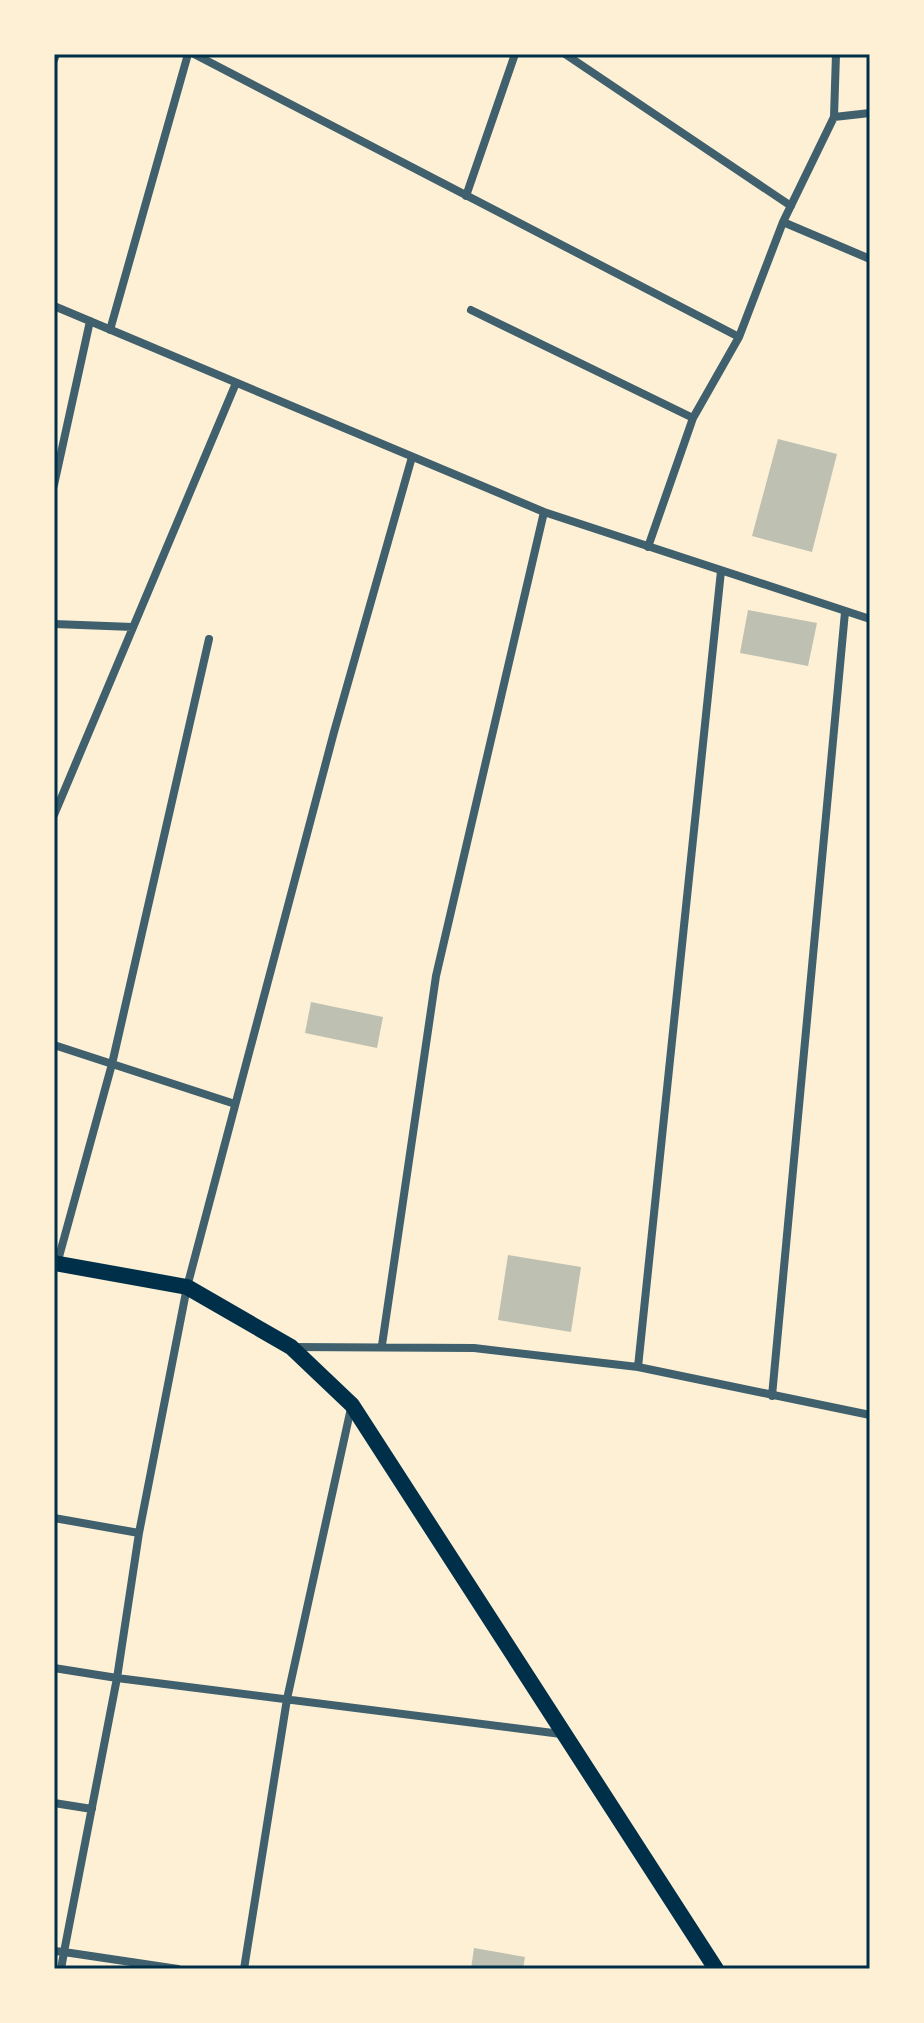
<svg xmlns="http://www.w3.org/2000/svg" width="924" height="2023" viewBox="0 0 924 2023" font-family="Arial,sans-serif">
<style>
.building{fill:#bec0b2}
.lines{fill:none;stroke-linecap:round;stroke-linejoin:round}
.minor{stroke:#3f606c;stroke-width:8}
.secondary{stroke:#003049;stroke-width:16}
.neatline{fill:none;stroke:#003049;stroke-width:3}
</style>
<rect width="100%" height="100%" fill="#fdf0d5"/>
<path class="building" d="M778,439l59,15 -25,98 -60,-16z
M748,610l69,13 -9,43 -68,-13z
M311,1002l72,15 -6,31 -72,-15z
M508,1255l73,12 -10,65 -73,-12z
M474,1948l51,9 -2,12h-52z"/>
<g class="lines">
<path class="minor" d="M194,54l545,283
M565,54l226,152
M54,60l2,-6
M834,117l36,-4
M466,196l49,-142
M783,222l87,37
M54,306l490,206 326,107
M471,310l222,108
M110,330l78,-276
M54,485l36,-164
M648,547l45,-129 46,-81 44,-115 51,-105 2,-63
M54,624l79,3
M54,815l182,-432
M54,1045l181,59
M57,1264l55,-200 97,-425
M382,1345l54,-369 108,-464
M292,1347l182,1 164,19 232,48
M638,1367l83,-796
M772,1396l73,-784
M54,1518l85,15 -22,145 -63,-10
M139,1533l48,-246 147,-555 78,-275
M54,1803l38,6
M54,1951l10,1 53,-274 444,56
M61,1969l3,-17 114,17
M244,1969l43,-270 64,-291"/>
<path class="secondary" d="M54,1263l133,24 104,60 61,58 364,564"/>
</g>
<rect width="924" height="2023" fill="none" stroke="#fdf0d5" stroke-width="112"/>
<rect x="56" y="56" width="812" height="1911" class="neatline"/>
</svg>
